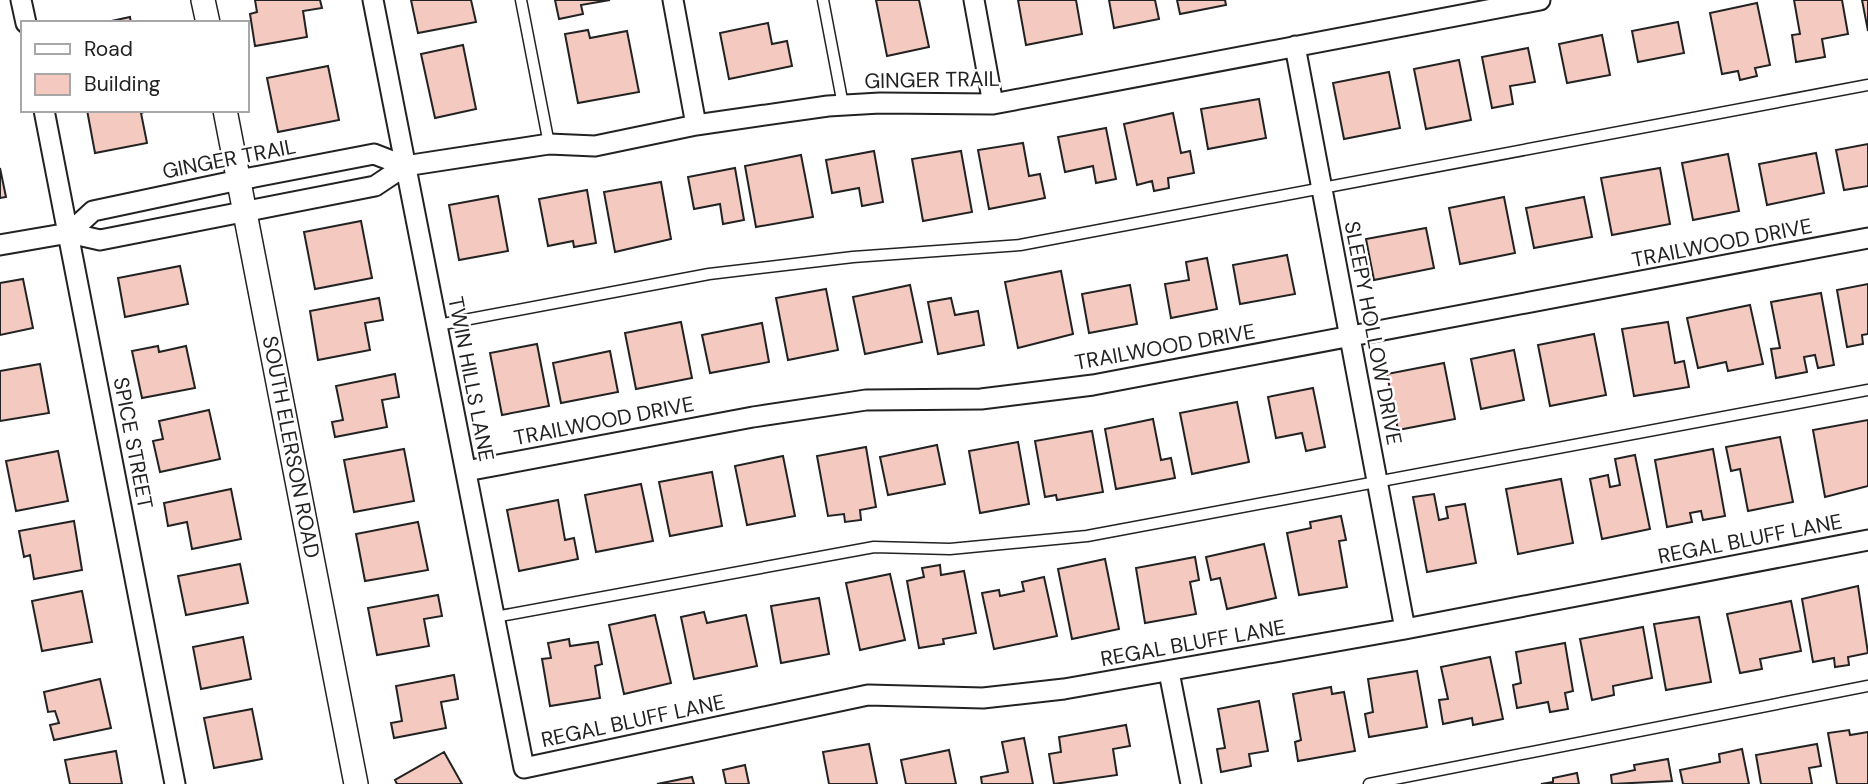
<svg xmlns="http://www.w3.org/2000/svg" width="1868" height="784" viewBox="0 0 1868 784" font-family="'DM Sans',sans-serif">
<style>
.building{fill:#f3c9c0;stroke:#222;stroke-width:2}
.lines{fill:none;stroke-linecap:round;stroke-linejoin:round}
.service-casing{stroke:#222;stroke-width:13}
.minor-casing{stroke:#222;stroke-width:23}
.tertiary-casing{stroke:#222;stroke-width:26}
.service{stroke:#fff;stroke-width:10}
.minor{stroke:#fff;stroke-width:19}
.tertiary{stroke:#fff;stroke-width:23}
.labels{text-anchor:middle;stroke-width:5;stroke-linejoin:round;paint-order:stroke}
.street-label{font-size:21px;fill:#222;stroke:#fff}
</style>
<rect width="100%" height="100%" fill="#fff"/>
<path class="building" d="M255,0h65l2,8 -19,3 4,26 -52,9 -5,-32 7,-2z
M411,0h60l5,22 -58,11z
M555,0h55l-29,5 2,9 -24,5z
M876,0h43l10,47 -42,9z
M1018,0h58l6,34 -56,11z
M1109,0h46l4,19 -45,9z
M1177,0h48l1,5 -46,9z
M1794,0h48l6,34 -26,5 3,18 -29,5 -4,-27 8,-1z
M1862,0h6v31z
M1757,3l13,62 -15,3 2,8 -17,4 -2,-9 -16,3 -12,-61z
M130,17l1,6h-29z
M1678,22l6,31 -46,9 -6,-31z
M768,23l4,21 15,-3 5,25 -63,13 -9,-46z
M588,30l2,8 37,-7 12,61 -61,11 -13,-69z
M1602,35l8,40 -43,8 -8,-39z
M463,45l13,64 -41,9 -14,-64z
M1528,48l7,34 -25,4 3,18 -21,4 -10,-51z
M1459,60l12,60 -45,9 -12,-60z
M328,66l11,54 -61,12 -11,-54z
M1389,72l11,56 -56,11 -11,-56z
M1259,99l7,39 -58,11 -7,-40z
M87,110h63l-9,3 6,30 -52,10z
M1173,113l8,40 9,-2 4,22 -26,5 1,10 -15,3 -2,-10 -15,4 -13,-61z
M1106,128l10,51 -20,4 -3,-17 -28,6 -7,-35z
M1023,143l6,33 11,-2 5,24 -56,11 -11,-59z
M1868,144v42l-24,4 -8,-40z
M874,151l9,51 -21,4 -3,-18 -27,5 -6,-33z
M961,151l11,61 -49,9 -11,-62z
M1816,153l8,40 -57,12 -8,-41z
M1728,154l11,57 -46,9 -11,-57z
M801,155l12,62 -57,10 -11,-61z
M0,168l6,29 -6,1z
M735,168l9,52 -21,4 -3,-20 -26,5 -6,-32z
M1660,168l10,56 -58,11 -11,-57z
M661,182l10,57 -56,13 -11,-60z
M587,190l9,53 -22,4 -1,-6 -25,5 -9,-47z
M498,196l10,55 -49,9 -10,-55z
M1504,197l11,56 -55,11 -11,-56z
M1584,197l8,40 -58,11 -8,-40z
M361,221l11,57 -57,11 -11,-57z
M1426,228l8,40 -60,12 -8,-41z
M1287,255l8,39 -55,10 -7,-39z
M1207,258l10,51 -46,9 -6,-34 24,-4 -3,-18z
M180,266l8,38 -63,13 -7,-39z
M1061,271l12,63 -55,14 -13,-66z
M23,279l10,49 -33,7v-52z
M1868,284v50l-6,1 1,9 -16,3 -10,-57z
M910,285l12,57 -57,12 -12,-57z
M1130,285l7,39 -48,9 -7,-39z
M826,289l12,61 -50,10 -12,-62z
M1821,293l13,72 -16,3 -3,-13 -11,2 3,15 -31,6 -5,-29 9,-1 -9,-46z
M379,298l4,22 -18,3 5,27 -52,10 -8,-49z
M951,298l4,17 23,-4 6,34 -46,9 -10,-52z
M1750,305l13,59 -35,7 -2,-9 -28,6 -11,-50z
M681,322l11,56 -56,11 -11,-56z
M1668,322l7,41 9,-2 5,26 -55,9 -12,-67z
M762,323l7,39 -59,11 -8,-38z
M1594,334l12,61 -56,11 -12,-61z
M537,344l12,62 -47,9 -12,-62z
M158,346l1,6 27,-6 9,42 -53,10 -10,-47z
M1514,350l10,50 -43,9 -10,-50z
M610,351l8,41 -57,11 -8,-40z
M1444,363l11,56 -57,11 -11,-56z
M40,364l9,49 -49,8v-50z
M395,374l4,23 -17,3 5,27 -52,10 -3,-15 11,-2 -7,-34z
M1313,388l12,59 -19,4 -4,-18 -26,5 -8,-41z
M1237,402l12,60 -57,12 -12,-61z
M209,410l11,49 -60,13 -7,-31 10,-2 -4,-18z
M1153,419l8,41 10,-2 4,20 -59,11 -11,-60z
M1868,420v66l-43,11 -12,-67z
M1092,431l11,61 -46,8 -1,-5 -11,2 -10,-56z
M1780,437l13,65 -45,9 -8,-42 -9,2 -5,-24z
M1018,442l11,62 -49,9 -11,-62z
M937,445l8,39 -57,11 -8,-38z
M866,447l10,60 -16,3 1,10 -16,2 -1,-8 -16,2 -11,-60z
M404,449l10,52 -60,11 -10,-52z
M1713,449l12,67 -22,4 -2,-9 -11,2 2,9 -25,5 -12,-67z
M58,451l10,50 -52,10 -10,-50z
M1635,455l15,74 -48,10 -12,-60 18,-4 2,12 10,-2 -5,-26z
M783,456l12,60 -48,9 -12,-59z
M712,472l10,54 -52,10 -11,-54z
M1561,479l12,64 -55,11 -12,-65z
M641,484l12,57 -57,11 -11,-57z
M231,489l10,50 -49,10 -5,-27 -19,4 -4,-23z
M1434,494l5,26 9,-2 -2,-11 19,-3 11,59 -49,9 -14,-75z
M558,500l7,40 9,-2 4,21 -59,12 -12,-61z
M1341,516l5,24 -7,1 8,46 -48,8 -12,-62 24,-5 -1,-6z
M74,521l8,49 -48,9 -4,-24 -6,2 -5,-26z
M418,522l10,48 -63,11 -9,-47z
M1264,544l12,54 -49,11 -7,-31 -9,2 -5,-23z
M1195,557l4,23 -9,2 6,32 -51,9 -9,-55z
M1105,559l14,70 -47,10 -14,-70z
M240,564l8,39 -62,12 -8,-39z
M940,565l1,10 23,-4 12,62 -33,6 1,5 -25,4 -12,-67 17,-4 -2,-9z
M890,574l15,66 -45,10 -14,-67z
M1044,577l13,59 -63,13 -12,-56 17,-3 1,6 24,-5 -2,-9z
M1858,586l10,67 -20,4 1,8 -14,2 -1,-9 -21,4 -11,-63z
M82,591l10,51 -50,9 -10,-50z
M438,595l4,21 -18,3 5,27 -52,9 -9,-47z
M819,598l10,56 -48,9 -10,-57z
M1791,601l10,50 -41,8 2,10 -22,4 -13,-59z
M704,612l3,11 39,-8 11,51 -63,13 -13,-62z
M655,615l16,68 -47,11 -15,-69z
M1699,617l12,65 -45,8 -12,-66z
M1643,627l9,51 -39,8 1,9 -22,5 -12,-61z
M243,637l8,42 -50,10 -8,-42z
M569,639l1,7 28,-4 4,22 -7,2 5,32 -50,8 -8,-47 9,-1 -3,-15z
M1565,643l8,48 -8,2 3,16 -18,3 -2,-10 -31,6 -4,-23 8,-2 -5,-31z
M1490,657l13,62 -30,6 -1,-7 -29,6 -4,-24 9,-1 -7,-32z
M1417,671l10,56 -58,10 -4,-23 8,-2 -5,-33z
M454,675l4,24 -17,3 5,26 -52,10 -3,-15 11,-2 -6,-35z
M100,679l11,49 -57,12 -4,-15 9,-2 -4,-12 -7,1 -4,-20z
M1331,687l1,7 12,-2 11,59 -57,10 -3,-19 6,-2 -8,-46z
M1259,701l9,50 -19,3 2,12 -30,6 -4,-23 8,-1 -7,-39z
M252,709l10,50 -48,9 -10,-50z
M1126,725l4,21 -17,3 4,26 -63,9 -5,-30 12,-2 -2,-15z
M1849,730l1,5 18,-3v52h-31l-9,-51z
M1024,738l9,46h-51l-1,-7 27,-5 -6,-30z
M869,744l8,40h-48l-6,-32z
M1817,744l4,22 -12,2 3,16h-51l-5,-29z
M1742,749l7,35h-66l-3,-14 40,-8 -1,-8z
M949,750l7,34h-50l-5,-24z
M116,751l6,33h-52l-5,-24z
M444,752l18,32h-65l-2,-4z
M1668,759l4,22 -60,3 -1,-9 24,-5 -1,-5z
M745,765l4,19h-23l-3,-14z
M1577,773l2,11h-38l12,-2v-4z
M692,777l2,7h-37z"/>
<g class="lines">
<defs>
<path id="service" d="M521,0l28,144
M823,0l20,105
M438,325l271,-51 144,-17 167,-12 848,-160
M495,617l379,-70 76,2 137,-13 781,-146
M1369,784l499,-98"/>
<path id="minor" d="M21,0l5,23
M373,0l151,768 344,-73 115,3 81,-9 341,-60 463,-89
M673,0l23,125
M974,0l19,104
M1295,46l110,583
M44,110l131,674
M69,233l24,-22 146,-31 135,-26 31,12
M0,245l69,-12 31,7 275,-54 30,-20 144,-22 46,2 101,-21 132,-19 52,-3 113,1 547,-104
M466,471l287,-54 113,-17 115,-1 112,-14 775,-147
M1169,672l22,112"/>
<path id="tertiary" d="M203,0l5,23
M225,110l131,674"/>
</defs>
<use href="#service" class="service-casing"/>
<use href="#minor" class="minor-casing"/>
<use href="#tertiary" class="tertiary-casing"/>
<use href="#service" class="service"/>
<use href="#minor" class="minor"/>
<use href="#tertiary" class="tertiary"/>
</g>
<g class="labels">
<g class="street-label">
<text transform="translate(932 80) rotate(-1)" y="7">GINGER TRAIL</text>
<text transform="translate(229 159) rotate(-11)" y="7">GINGER TRAIL</text>
<text transform="translate(1722 243) rotate(-11)" y="7">TRAILWOOD DRIVE</text>
<text transform="translate(1373 333) rotate(79)" y="7">SLEEPY HOLLOW DRIVE</text>
<text transform="translate(1165 347) rotate(-10)" y="7">TRAILWOOD DRIVE</text>
<text transform="translate(471 379) rotate(79)" y="7">TWIN HILLS LANE</text>
<text transform="translate(604 421) rotate(-11)" y="7">TRAILWOOD DRIVE</text>
<text transform="translate(133 443) rotate(79)" y="7">SPICE STREET</text>
<text transform="translate(291 447) rotate(79)" y="7">SOUTH ELERSON ROAD</text>
<text transform="translate(1750 539) rotate(-11)" y="7">REGAL BLUFF LANE</text>
<text transform="translate(1193 643) rotate(-10)" y="7">REGAL BLUFF LANE</text>
<text transform="translate(633 721) rotate(-12)" y="7">REGAL BLUFF LANE</text>
</g>
</g>
<rect x="21" y="21" width="228" height="91" fill="#ffffff" stroke="#a7a7a7" stroke-width="2"/>
<rect x="35" y="44" width="35" height="10" fill="#ffffff" stroke="#a7a7a7" stroke-width="2"/>
<text x="84" y="56" font-size="21" fill="#222222">Road</text>
<rect x="35" y="74" width="35" height="21" fill="#f3c9c0" stroke="#a7a7a7" stroke-width="2"/>
<text x="84" y="91" font-size="21" fill="#222222">Building</text>
</svg>
